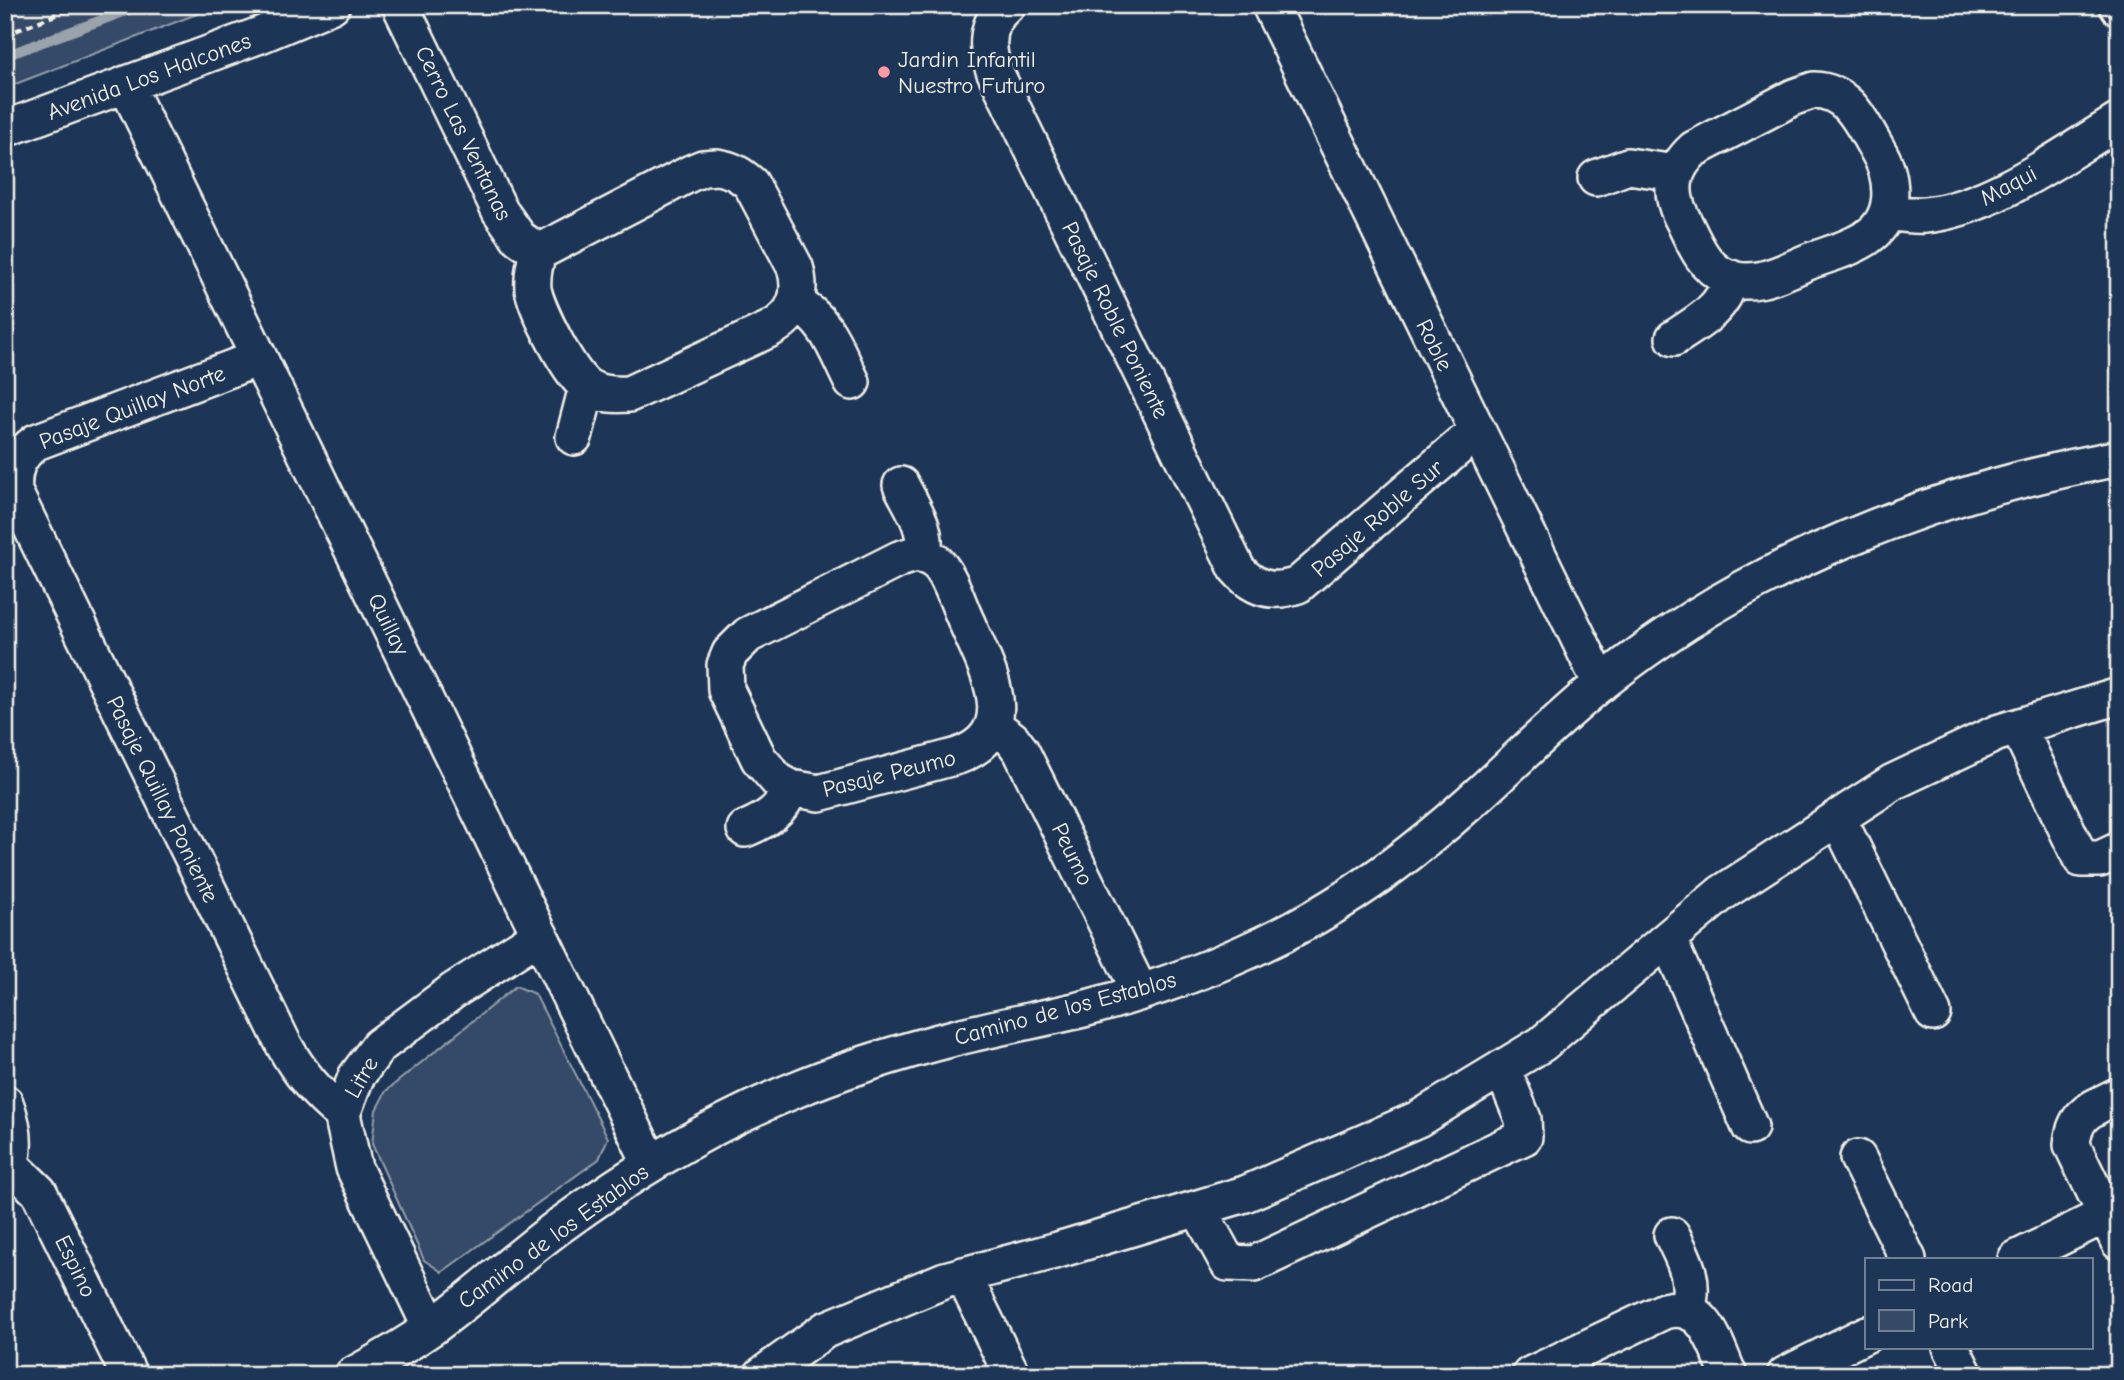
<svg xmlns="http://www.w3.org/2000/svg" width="2124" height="1380" viewBox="0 0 2124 1380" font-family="'Comic Neue',sans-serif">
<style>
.green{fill:#354a67;stroke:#949ea8;stroke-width:2}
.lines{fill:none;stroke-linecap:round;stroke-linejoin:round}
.stream{stroke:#9aa2ab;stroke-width:10}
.minor-casing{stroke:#f4f1e8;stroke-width:40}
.path{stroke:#f4f1e8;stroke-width:4.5;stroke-dasharray:7 5;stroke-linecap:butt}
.minor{stroke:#1d3557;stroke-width:35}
.poi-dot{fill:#ff9aa2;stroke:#1d3557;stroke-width:2.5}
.labels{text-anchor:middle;stroke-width:6;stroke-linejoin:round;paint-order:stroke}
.poi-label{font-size:23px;fill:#f4f1e8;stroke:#1d3557;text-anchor:start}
.street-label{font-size:23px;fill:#f4f1e8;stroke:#1d3557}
</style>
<rect width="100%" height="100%" fill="#1d3557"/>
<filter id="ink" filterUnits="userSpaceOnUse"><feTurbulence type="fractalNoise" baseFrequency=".0143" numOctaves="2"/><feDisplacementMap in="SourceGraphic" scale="14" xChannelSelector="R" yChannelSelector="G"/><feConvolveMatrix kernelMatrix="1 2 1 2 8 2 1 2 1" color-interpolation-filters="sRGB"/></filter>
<g filter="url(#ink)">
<path class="green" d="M5,5h215l-215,83z
M516,986l19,8 73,144 -9,21 -157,113 -18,-12 -52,-116 4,-34 10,-19z"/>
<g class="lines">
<path class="stream" d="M5,56l137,-51"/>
<defs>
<path id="minor" d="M400,5l100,206 19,27 20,14
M1007,5c-21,17 -22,41 -13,65l243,499c17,20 36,25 61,16l179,-154
M1270,5l331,679
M2117,5l2,3
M126,84l525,1080
M1814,90c35,1 47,32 63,59 16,26 21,66 -8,87 -16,12 -40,18 -59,25 -27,11 -57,29 -86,15 -23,-11 -32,-39 -43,-60 -13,-26 -8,-48 13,-67l100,-52z
M5,129l255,-94 72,-30
M717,167c14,2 23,7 34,17l44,83c8,27 0,49 -25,62l-141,65c-14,1 -28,1 -41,-7 -18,-11 -51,-77 -55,-98 -1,-14 1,-25 6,-37l152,-79 12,-5z
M1596,178l32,-12 48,7
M1887,212c12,2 25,4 38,3 64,-5 139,-61 194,-94
M796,304c31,14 41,49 56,78
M1674,338c25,-16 49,-29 57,-60
M259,358l-223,84c-18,13 -24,28 -22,50l270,553c15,28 33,49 58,69
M574,437l13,-50
M901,485c11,22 28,45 22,70
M915,554c9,1 18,4 24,11 12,13 20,42 28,58 19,45 58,108 -9,133l-139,37 -28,-5 -13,-7 -19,-22 -33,-69 -1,-25 5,-12 18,-18 151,-76z
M993,725l19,14 9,12 119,241
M2018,727l63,132h19l19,-9
M1838,818l95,195
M745,829c22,-9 37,-19 46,-41
M1668,939l82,188
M2119,1095c-27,14 -45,17 -47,50l47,97
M5,1103c9,24 13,50 0,72
M1858,1158l50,101
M11,1165l28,27 90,183
M1198,1208l30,55 26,1 270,-127 -1,-18 -21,-51
M1672,1235c13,26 24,46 15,75
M2016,1259l89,-44
M963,1275l49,100
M431,1328l-77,-160 -12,-54 14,-37 23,-31 74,-55 87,-56
M1951,1347l14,28
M353,1375c26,-14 53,-30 78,-47 44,-32 84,-69 127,-101 71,-52 146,-99 227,-133 56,-24 114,-42 173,-57 43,-11 86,-18 129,-29 78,-21 155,-50 226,-90 56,-32 107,-71 155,-114 45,-40 88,-84 135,-122 147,-118 332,-190 516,-224
M762,1375l63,-45 120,-50 113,-30 187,-56 173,-75 124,-75 180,-151 171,-111 104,-49 122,-37
M1530,1375l134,-64c42,-11 51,34 65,64
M1785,1375l82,-41"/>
</defs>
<use href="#minor" class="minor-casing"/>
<path class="path" d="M5,35l75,-30"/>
<use href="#minor" class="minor"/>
</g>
</g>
<circle class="poi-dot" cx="884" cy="72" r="7"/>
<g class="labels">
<g class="poi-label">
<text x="898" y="67">Jardin Infantil<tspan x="898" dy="26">Nuestro Futuro</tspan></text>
</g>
<g class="street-label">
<text transform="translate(149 76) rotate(-20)" y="8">Avenida Los Halcones</text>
<text transform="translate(464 133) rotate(64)" y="8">Cerro Las Ventanas</text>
<text transform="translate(2008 185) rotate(-28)" y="8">Maqui</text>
<text transform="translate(1116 320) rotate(64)" y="8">Pasaje Roble Poniente</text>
<text transform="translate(1435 345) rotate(64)" y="8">Roble</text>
<text transform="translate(132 407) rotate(-21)" y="8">Pasaje Quillay Norte</text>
<text transform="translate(1377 518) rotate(-41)" y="8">Pasaje Roble Sur</text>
<text transform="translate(389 624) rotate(64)" y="8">Quillay</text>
<text transform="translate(889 773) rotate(-14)" y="8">Pasaje Peumo</text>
<text transform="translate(163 799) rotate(64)" y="8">Pasaje Quillay Poniente</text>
<text transform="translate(1073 854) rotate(64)" y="8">Peumo</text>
<text transform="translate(1065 1008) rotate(-15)" y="8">Camino de los Establos</text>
<text transform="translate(361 1077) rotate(-60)" y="8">Litre</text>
<text transform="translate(553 1236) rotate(-36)" y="8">Camino de los Establos</text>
<text transform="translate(76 1266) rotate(64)" y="8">Espino</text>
</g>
</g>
<rect width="2124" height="1380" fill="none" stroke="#1d3557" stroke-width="28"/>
<rect x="14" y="14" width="2096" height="1352" fill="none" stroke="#f4f1e8" stroke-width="2.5" filter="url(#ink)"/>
<rect x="1865" y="1258" width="228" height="91" fill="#1d3557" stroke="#738091" stroke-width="2"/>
<rect x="1879" y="1280" width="35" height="10" fill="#1d3557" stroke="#738091" stroke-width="2"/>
<text x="1928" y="1292" font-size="21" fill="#f4f1e8">Road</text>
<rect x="1879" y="1310" width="35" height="21" fill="#354a67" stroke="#738091" stroke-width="2"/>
<text x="1928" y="1328" font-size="21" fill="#f4f1e8">Park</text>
</svg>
